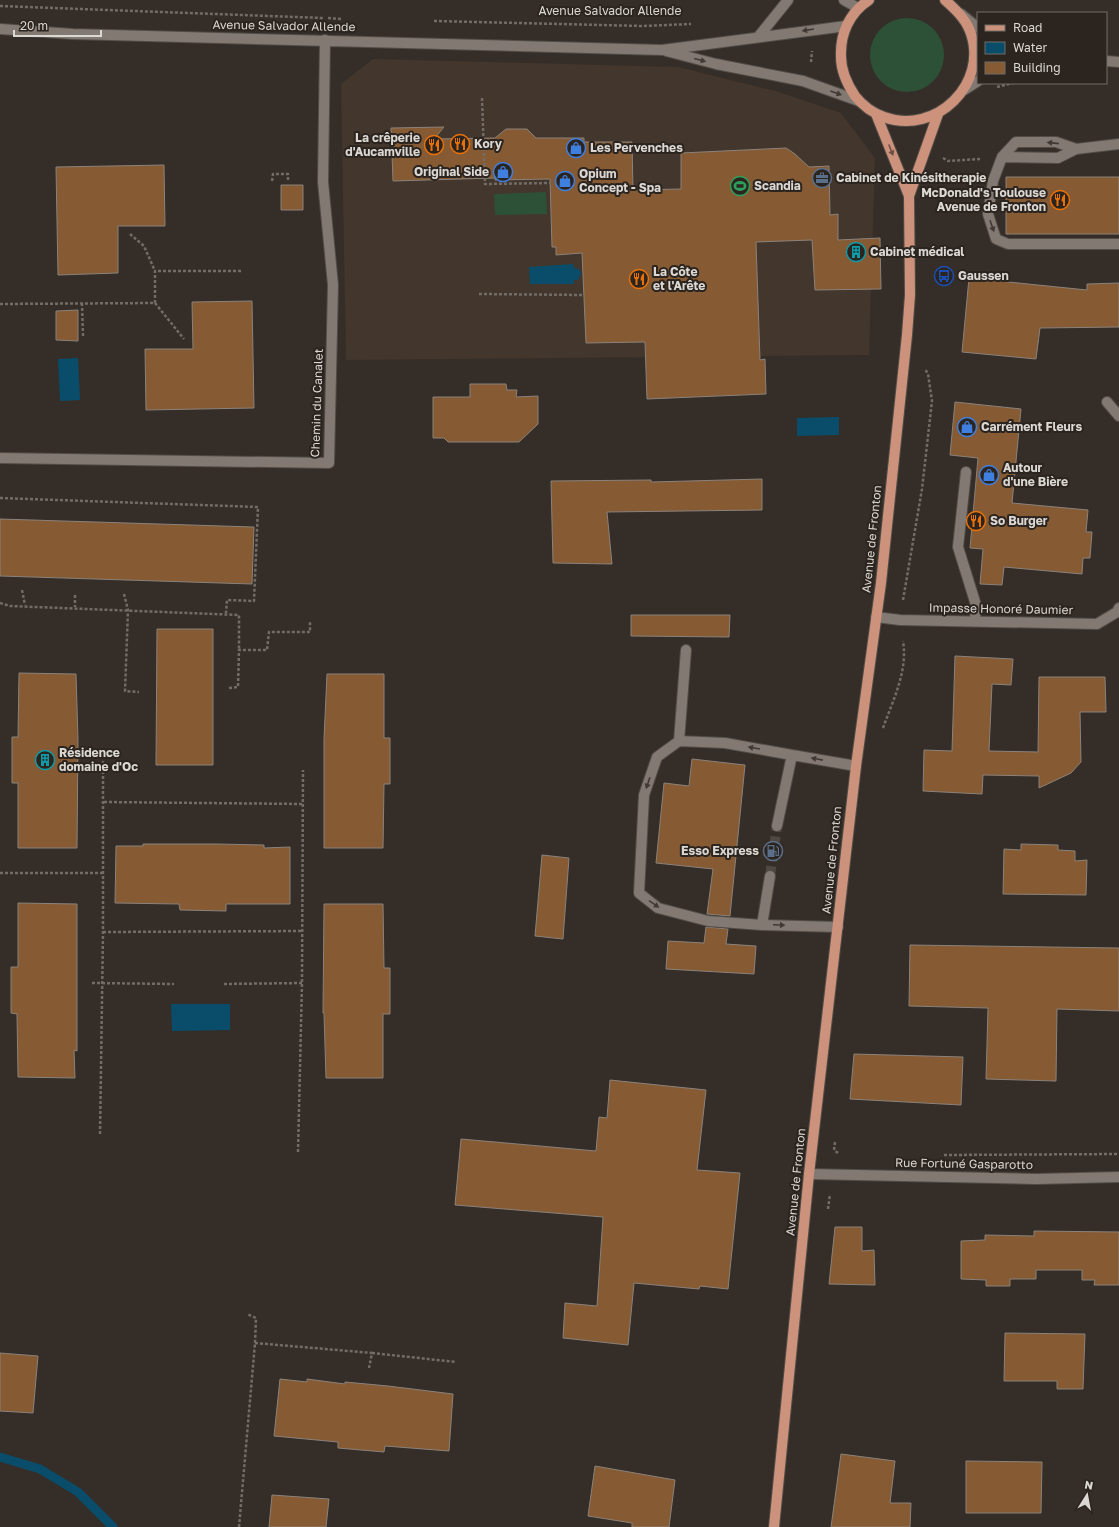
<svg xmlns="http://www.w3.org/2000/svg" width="1119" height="1527" viewBox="0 0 1119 1527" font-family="'Golos Text',sans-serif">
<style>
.built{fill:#43362c}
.green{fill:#2d5137}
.water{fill:#094d6a}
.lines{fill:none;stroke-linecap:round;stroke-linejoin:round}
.stream{stroke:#094d6a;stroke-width:9}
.building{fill:#865b33;stroke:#8a827b}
.minor-tunnel{stroke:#4e4742;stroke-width:10;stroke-dasharray:10 5;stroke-linecap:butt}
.minor-casing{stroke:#524c47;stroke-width:12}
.major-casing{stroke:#524c47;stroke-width:12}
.path{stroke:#726c67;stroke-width:2.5;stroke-dasharray:3 2;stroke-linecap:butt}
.minor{stroke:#827973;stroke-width:10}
.major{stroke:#cc927b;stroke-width:10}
.oneway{fill:#413934}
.oneway2{fill:#6b5044}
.labels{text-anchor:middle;stroke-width:4;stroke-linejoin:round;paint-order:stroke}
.street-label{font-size:12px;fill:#dbd7d3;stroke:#2b241f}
.poi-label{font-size:12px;font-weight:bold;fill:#dbd7d3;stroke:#2b241f;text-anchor:start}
</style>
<rect width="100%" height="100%" fill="#352e28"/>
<path class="built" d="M373,59l305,8 101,25 62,21 34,45 -6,197 -523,5 -5,-276z"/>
<path class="green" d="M870 55a37 37 0 1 1 74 0a37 37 0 1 1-74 0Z
M546,192l1,22 -52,1 -1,-21z"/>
<path class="water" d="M573,264l1,4 5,1 2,4 -3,7h-4v4h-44l-1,-17z
M78,358l2,42 -20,1 -2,-42z
M839,417v18l-42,1v-18z
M171,1004h59v26l-58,1z"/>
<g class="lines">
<path class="stream" d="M0,1457l40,12 38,23 35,35"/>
</g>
<path class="building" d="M444,127l-10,12 61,-1 11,-9h21l9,9h48v4h48l1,48 48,-1v-36l105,-5 9,6 14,13 20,-1 1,49 8,-1v26l42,-2 1,51 -66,1 -3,-50 -56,2 4,118 5,-1 1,35 -119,5 -2,-57 -59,1 -4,-90 -26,2v-8h-4l-2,-68 -55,1v-2l-102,3 -2,-53z
M164,165l1,61h-47v47l-60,2 -2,-108z
M1006,177h113v57h-113z
M281,185h22v25h-22z
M969,278l118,12v-6l32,-1v44l-79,1 -4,31 -74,-7z
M252,301l2,107 -108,2 -1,-61h48l-1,-47z
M78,310v31l-22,-1v-29z
M470,384h36l1,6h10l-1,7 22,-1v28l-19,18h-71l-4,-4h-11v-41h37z
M955,402l66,7 -9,94 76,7 -2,22h6l-2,26h-7l-1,16 -78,-7 -2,18 -22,-1 3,-35 -13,-1 8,-90 -28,-3z
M762,479v31l-155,2 5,52 -59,-1 -2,-82 100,-1v2z
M0,519l254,8 -2,57 -252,-8z
M631,615h99l-1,22 -98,-1z
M157,629h56v136h-57z
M955,656l58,3 -2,26 -19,-1 -3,67 49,1 1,-75h66l1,35h-26l1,50 -10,11 -32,15v-12l-56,-1 -1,19 -59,-3 1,-41 28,1z
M19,673l57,1 2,65 -1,109h-59v-65h-6v-46h6z
M327,674h57v64h6v46h-6l-1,64h-59v-109z
M692,759l53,6 -15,151 -23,-2 6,-45 -57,-6 8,-80 25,3z
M143,844h74l47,1v3l26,-1v57h-64v7l-46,-1 -1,-6 -64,-1 1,-57h27z
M1021,844l37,1v5l17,1v10l12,-1 -1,35 -83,-1 1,-45 17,1z
M542,855l27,3 -6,81 -28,-3z
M18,903l59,1v147l-3,-1 1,28 -57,-1 -1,-63 -6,-1v-46h7z
M324,904h59l1,64h6v46h-7v64h-57l-2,-65h-1z
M706,927l22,2 -2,15 30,2 -2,28 -88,-5 2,-28 36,2z
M910,945l209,3v63l-62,-2 -1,72 -70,-2 2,-71 -79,-2z
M854,1054l109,3 -2,48 -111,-6z
M610,1080l96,10 -9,80 43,3 -12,116 -28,-3 -1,3 -65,-6 -6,62 -65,-7 2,-35 32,3 6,-89 -148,-12 6,-66 135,12 3,-34 8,1z
M835,1227h27v24l12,-1 1,35 -46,-1z
M1034,1231l85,1v53h-25l1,-5h-13v-10h-46v9h-26v7h-24v-6l-25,-1v-38l24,-1v-5l49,1z
M1005,1333l80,1 -2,55h-26v-8h-53z
M0,1353l38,3 -5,57 -33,-2z
M280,1379l27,3v-3l38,5v-2l43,4 65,8 -4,57 -64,-5 -1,6 -46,-4v-6l-64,-6z
M841,1454l54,7 -5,42h21l-1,24h-79z
M966,1461l76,1 -1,51h-75z
M595,1466l80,14 -6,47h-37v-4l-44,-7z
M272,1495l57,4 -3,28h-57z"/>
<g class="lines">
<path class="minor-tunnel" d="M770,876l7,-50"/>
<defs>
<path id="minor" d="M844,0l14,8
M961,14l17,14
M0,29l73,5 589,16 184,-24
M759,36l29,-36
M666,51l50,13 87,17 56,20
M1106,61l13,1
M964,90l14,-9
M1119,144l-43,5 -20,-7h-40l-14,15 -9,24 -5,33 8,25 12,5h111
M1002,157l56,1 18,-9
M1107,402l12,14
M0,458l329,5 4,-178 -10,-103 2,-142
M966,472l-8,75 18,58 -1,16
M876,617l24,3 197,4 20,-12 2,-4
M679,741l7,-91
M777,826l15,-71 64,11
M770,876l-8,49 76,2
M762,925l-54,-4 -50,-13 -19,-15 5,-98 13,-38 22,-16 46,2 67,12
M809,1174l227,5 83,-2"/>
<path id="major" d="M869,0c-20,13 -29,34 -28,57 0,15 6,27 14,39 8,10 18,17 29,21 52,19 106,-34 86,-86 -5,-13 -15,-22 -25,-31
M876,114l33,82
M774,1527l35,-353 47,-408 25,-183 26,-248 3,-40 -1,-99 29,-82"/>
</defs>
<use href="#minor" class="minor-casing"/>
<use href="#major" class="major-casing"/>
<path class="path" d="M0,6l323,12
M328,18l13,1
M434,21l209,5 48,-2
M811,62l1,-11
M997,87l16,-4
M482,98l3,86 66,-1
M943,158l5,3 32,-2
M272,181l1,-7h15v8
M130,234l14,12 11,25
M479,294l105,1
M82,303l1,33
M155,303l29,36
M0,304l155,-1v-32h87
M0,498l258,9 -4,94 -27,-1 -1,13
M22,590l3,15
M124,594l4,16 -3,81 14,1
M75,595v12
M903,600l19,-111 10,-88 -4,-27 -3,-5
M0,603l10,3 229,9v35
M229,688l9,-1 1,-37h28l2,-18h41v-11
M883,728c10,-28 25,-57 20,-87
M92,757h11v175l-3,203
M104,802l198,2
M0,873h103
M103,932l200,-1
M92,983l82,1
M224,984l78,-1
M835,1142l-1,8 4,3
M298,1152l4,-169 1,-213
M944,1155l175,-1
M828,1209l2,-15
M255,1343l117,10 -3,15
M372,1353l84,9
M239,1527l16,-184 1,-25 -9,-4"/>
<use href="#minor" class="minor"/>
<use href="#major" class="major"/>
</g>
<defs><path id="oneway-solid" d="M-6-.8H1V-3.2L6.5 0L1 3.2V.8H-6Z"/></defs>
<g class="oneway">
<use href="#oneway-solid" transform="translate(808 30) rotate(171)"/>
<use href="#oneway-solid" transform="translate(700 60) rotate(15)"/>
<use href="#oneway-solid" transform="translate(836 93) rotate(20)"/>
<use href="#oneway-solid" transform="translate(1053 143) rotate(-174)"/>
<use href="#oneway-solid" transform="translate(992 226) rotate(71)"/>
<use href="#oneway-solid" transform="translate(754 748) rotate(-170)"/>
<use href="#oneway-solid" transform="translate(817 759) rotate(-169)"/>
<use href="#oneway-solid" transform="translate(648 783) rotate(109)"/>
<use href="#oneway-solid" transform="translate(654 904) rotate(34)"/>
<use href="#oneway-solid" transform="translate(779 925) rotate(2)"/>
</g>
<use class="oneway2" href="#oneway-solid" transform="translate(891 150) rotate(68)"/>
<defs>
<symbol id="restaurant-ring" viewBox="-11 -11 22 22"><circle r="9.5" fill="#2b241f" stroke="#e8710a" stroke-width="1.5"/><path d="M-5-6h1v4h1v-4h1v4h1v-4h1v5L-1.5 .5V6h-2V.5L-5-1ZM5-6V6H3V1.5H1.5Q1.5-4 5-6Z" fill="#e8710a"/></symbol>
<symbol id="shop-ring" viewBox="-11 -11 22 22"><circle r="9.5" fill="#2b241f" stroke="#3f7fe0" stroke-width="1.5"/><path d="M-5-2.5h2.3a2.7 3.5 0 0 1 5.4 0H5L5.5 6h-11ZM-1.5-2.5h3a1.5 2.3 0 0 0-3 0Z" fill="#3f7fe0"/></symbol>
<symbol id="office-ring" viewBox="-11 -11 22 22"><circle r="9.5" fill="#2b241f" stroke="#5c6f8a" stroke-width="1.5"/><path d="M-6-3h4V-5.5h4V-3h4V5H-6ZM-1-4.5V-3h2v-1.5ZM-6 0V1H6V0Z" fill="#5c6f8a"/></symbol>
<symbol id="stadium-ring" viewBox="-11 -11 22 22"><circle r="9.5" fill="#2b241f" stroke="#2e9e5b" stroke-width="1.5"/><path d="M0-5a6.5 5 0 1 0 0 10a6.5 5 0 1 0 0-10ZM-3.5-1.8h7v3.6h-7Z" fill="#2e9e5b"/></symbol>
<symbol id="building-ring" viewBox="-11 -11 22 22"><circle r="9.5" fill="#2b241f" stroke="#0f9aa8" stroke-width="1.5"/><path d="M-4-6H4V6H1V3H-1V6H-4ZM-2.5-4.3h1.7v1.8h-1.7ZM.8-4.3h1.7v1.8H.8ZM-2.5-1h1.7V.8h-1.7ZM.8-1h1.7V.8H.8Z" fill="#0f9aa8"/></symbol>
<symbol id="bus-ring" viewBox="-11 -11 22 22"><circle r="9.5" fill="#2b241f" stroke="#1a4fb4" stroke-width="1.5"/><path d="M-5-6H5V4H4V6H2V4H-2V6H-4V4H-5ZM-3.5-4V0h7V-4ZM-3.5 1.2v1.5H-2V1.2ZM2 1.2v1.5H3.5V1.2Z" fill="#1a4fb4"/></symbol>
<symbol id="fuel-ring" viewBox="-11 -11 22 22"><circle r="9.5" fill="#2b241f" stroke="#5c6f8a" stroke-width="1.5"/><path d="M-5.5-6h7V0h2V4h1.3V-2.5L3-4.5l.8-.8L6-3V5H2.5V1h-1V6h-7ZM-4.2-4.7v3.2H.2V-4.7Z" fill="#5c6f8a"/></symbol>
</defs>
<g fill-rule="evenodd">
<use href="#restaurant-ring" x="449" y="133" width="22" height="22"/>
<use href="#restaurant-ring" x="423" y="134" width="22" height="22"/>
<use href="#shop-ring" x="565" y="137" width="22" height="22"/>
<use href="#shop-ring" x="492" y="161" width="22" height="22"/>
<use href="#office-ring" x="811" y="167" width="22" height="22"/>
<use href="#shop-ring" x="554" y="170" width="22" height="22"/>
<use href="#stadium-ring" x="729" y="175" width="22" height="22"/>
<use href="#restaurant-ring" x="1049" y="189" width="22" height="22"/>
<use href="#building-ring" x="845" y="241" width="22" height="22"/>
<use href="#bus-ring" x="933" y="265" width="22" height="22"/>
<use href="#restaurant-ring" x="628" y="268" width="22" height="22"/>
<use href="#shop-ring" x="956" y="416" width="22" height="22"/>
<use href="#shop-ring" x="978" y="464" width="22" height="22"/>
<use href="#restaurant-ring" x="965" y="510" width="22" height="22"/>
<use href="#building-ring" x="34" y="749" width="22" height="22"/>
<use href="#fuel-ring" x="762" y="840" width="22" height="22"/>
</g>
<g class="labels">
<g class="street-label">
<text x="610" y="15">Avenue Salvador Allende</text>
<text transform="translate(284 26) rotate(1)" y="4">Avenue Salvador Allende</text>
<text transform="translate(317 403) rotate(-88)" y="4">Chemin du Canalet</text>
<text transform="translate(872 539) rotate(-84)" y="4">Avenue de Fronton</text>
<text transform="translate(1001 609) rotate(1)" y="4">Impasse Honoré Daumier</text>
<text transform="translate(832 860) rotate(-84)" y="4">Avenue de Fronton</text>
<text transform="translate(964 1164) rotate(1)" y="4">Rue Fortuné Gasparotto</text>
<text transform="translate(796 1182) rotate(-84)" y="4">Avenue de Fronton</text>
</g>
<g class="poi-label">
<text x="420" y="142" text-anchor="end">La crêperie<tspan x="420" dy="14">d'Aucamville</tspan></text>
<text x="474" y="148">Kory</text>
<text x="590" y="152">Les Pervenches</text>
<text x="489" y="176" text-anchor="end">Original Side</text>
<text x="579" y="178">Opium<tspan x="579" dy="14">Concept - Spa</tspan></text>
<text x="836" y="182">Cabinet de Kinésitherapie</text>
<text x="754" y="190">Scandia</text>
<text x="1046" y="197" text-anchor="end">McDonald's Toulouse<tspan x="1046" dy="14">Avenue de Fronton</tspan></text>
<text x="870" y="256">Cabinet médical</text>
<text x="653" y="276">La Côte<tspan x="653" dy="14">et l'Arête</tspan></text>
<text x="958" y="280">Gaussen</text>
<text x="981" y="431">Carrément Fleurs</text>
<text x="1003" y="472">Autour<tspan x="1003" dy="14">d'une Bière</tspan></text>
<text x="990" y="525">So Burger</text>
<text x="59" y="757">Résidence<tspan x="59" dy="14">domaine d'Oc</tspan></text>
<text x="759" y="855" text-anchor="end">Esso Express</text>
</g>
</g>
<rect x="977" y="12" width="130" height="72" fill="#2b241f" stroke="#716c67"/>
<rect x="985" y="25" width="20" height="6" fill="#cc927b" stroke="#716c67"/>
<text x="1013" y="32" font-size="12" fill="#dbd7d3">Road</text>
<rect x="985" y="42" width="20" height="12" fill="#094d6a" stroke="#716c67"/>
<text x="1013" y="52" font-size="12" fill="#dbd7d3">Water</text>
<rect x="985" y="62" width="20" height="12" fill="#865b33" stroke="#716c67"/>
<text x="1013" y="72" font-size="12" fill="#dbd7d3">Building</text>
<g transform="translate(1087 1495) rotate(11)" stroke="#2b241f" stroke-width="3" paint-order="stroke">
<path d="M0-3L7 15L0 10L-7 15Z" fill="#dbd7d3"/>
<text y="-6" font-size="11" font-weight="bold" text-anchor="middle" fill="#dbd7d3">N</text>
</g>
<path d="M14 30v6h87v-6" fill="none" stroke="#dbd7d3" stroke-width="2"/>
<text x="20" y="30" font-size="12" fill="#dbd7d3" stroke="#2b241f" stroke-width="3" paint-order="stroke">20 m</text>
</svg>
